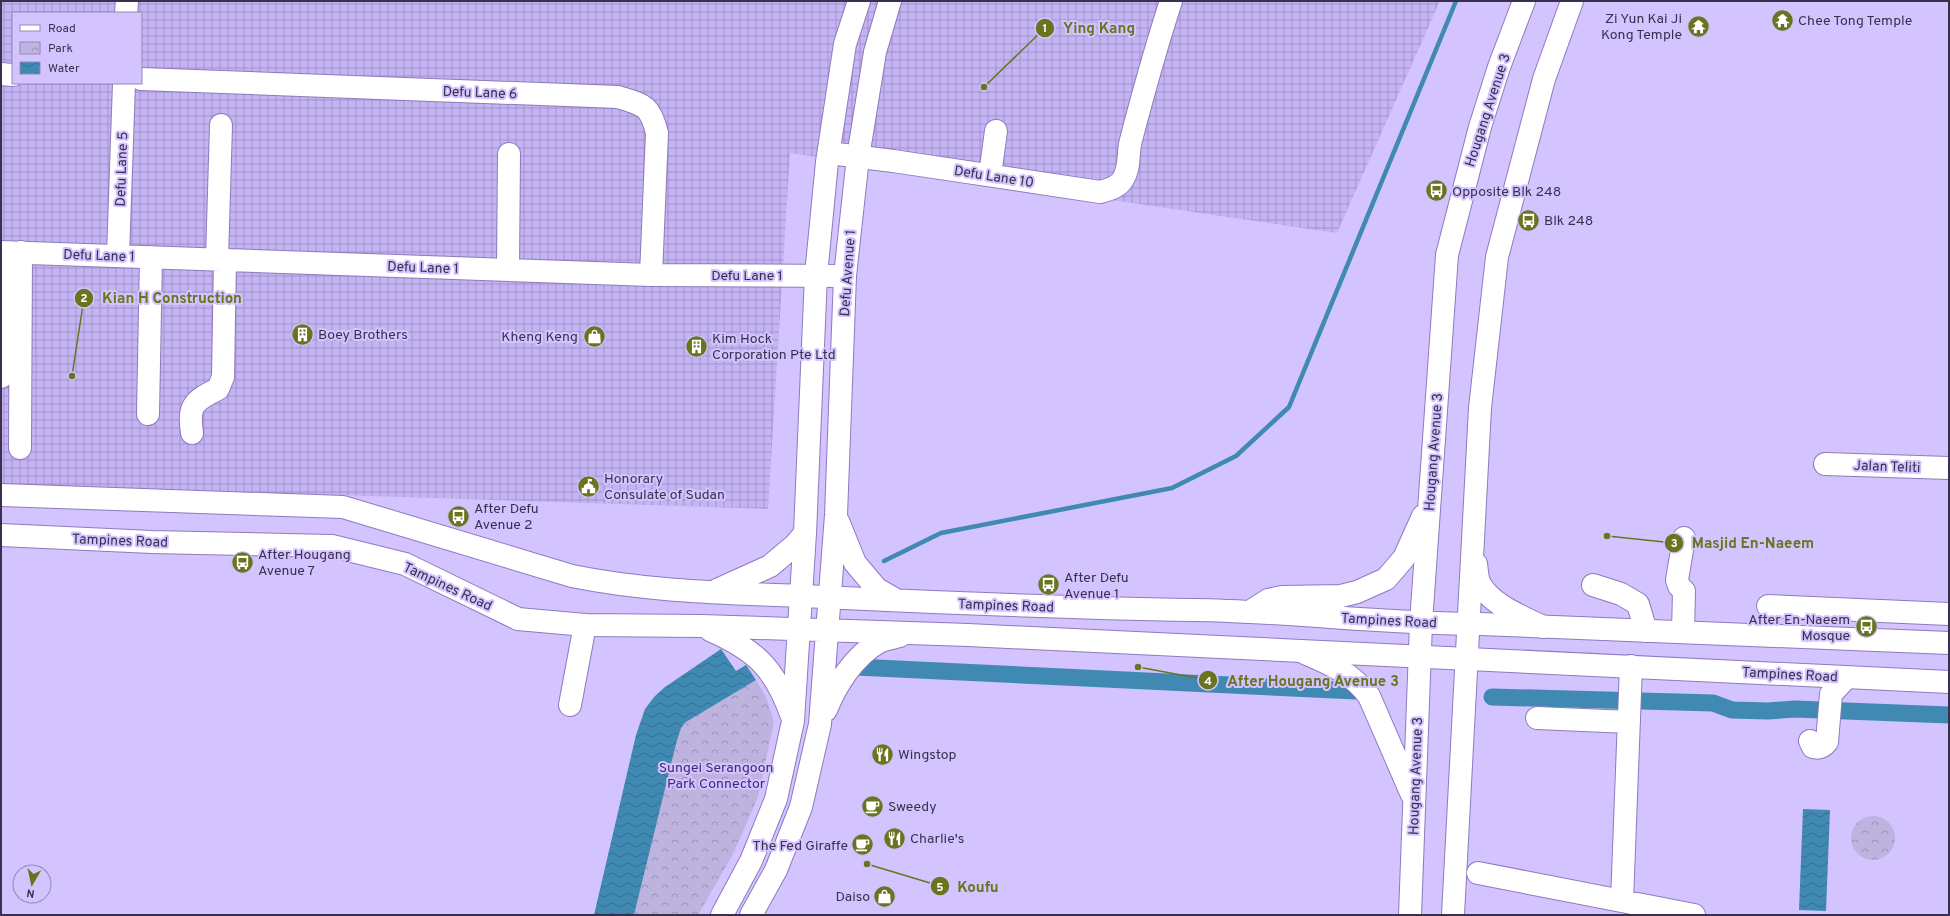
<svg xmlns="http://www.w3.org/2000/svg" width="1950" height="916" viewBox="0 0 1950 916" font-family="Overpass,sans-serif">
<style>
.industrial{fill:url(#industrial-grid);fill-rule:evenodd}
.park{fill:url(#park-crowns)}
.water{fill:url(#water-waves)}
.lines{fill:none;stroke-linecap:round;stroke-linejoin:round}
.stream{stroke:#3f89b3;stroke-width:4.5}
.canal{stroke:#3f89b3;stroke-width:17}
.minor-casing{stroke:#8e7abf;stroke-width:24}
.major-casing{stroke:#8e7abf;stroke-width:24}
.highway-casing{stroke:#8e7abf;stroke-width:24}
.minor{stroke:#fff;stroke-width:22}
.major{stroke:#fff;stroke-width:22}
.highway{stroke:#fff;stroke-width:22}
.labels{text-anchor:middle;stroke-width:4;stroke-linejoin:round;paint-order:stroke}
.poi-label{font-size:14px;fill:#38304e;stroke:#d3c3ff;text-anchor:start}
.street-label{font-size:14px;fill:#38304e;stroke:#d3c3ff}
.park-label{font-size:14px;fill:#432774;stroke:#d3c3ff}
.leader{fill:none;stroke:#69741e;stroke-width:1.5}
.callout-dot{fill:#69741e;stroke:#d3c3ff;stroke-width:1.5}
.mark-label{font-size:12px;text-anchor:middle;font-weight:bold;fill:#fff}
.callout-label{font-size:15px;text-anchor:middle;font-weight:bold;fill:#69741e;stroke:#d3c3ff;stroke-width:4;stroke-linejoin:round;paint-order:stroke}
</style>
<defs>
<pattern id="industrial-grid" width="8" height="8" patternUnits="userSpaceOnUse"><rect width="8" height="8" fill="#c5b4f4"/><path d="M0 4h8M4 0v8" fill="none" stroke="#a193c8"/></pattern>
<pattern id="park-crowns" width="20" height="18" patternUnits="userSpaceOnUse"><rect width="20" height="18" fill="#beb3df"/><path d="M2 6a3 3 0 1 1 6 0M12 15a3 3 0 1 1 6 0" fill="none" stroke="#9b92b7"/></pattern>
<pattern id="water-waves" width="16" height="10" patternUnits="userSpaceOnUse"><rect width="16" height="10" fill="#3f89b3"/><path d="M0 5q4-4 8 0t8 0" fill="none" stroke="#367094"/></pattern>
</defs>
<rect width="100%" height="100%" fill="#d3c3ff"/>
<path class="industrial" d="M1,1h1439l-103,232 -547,-80 -22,356 -767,-25zM13,13h128v70h-128z"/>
<path class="park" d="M756,680l10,17 8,25 -16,75 -25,57 -35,61h-64l42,-171 5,-16 9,-9z
M1851 838a22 22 0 1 1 44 0a22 22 0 1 1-44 0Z"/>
<path class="water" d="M721,649l15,22 10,-6 10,15 -70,42 -5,6 -5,16 -42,171h-40l42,-180 9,-26 9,-12 11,-10z
M1803,809l27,1 -4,101 -27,-1z"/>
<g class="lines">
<path class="stream" d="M884,561l57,-28 231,-45 64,-32 53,-49 167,-406"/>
<path class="canal" d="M856,667l500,24
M1492,697l221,6 19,7 36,1 27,-2 154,6"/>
<defs>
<path id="minor" d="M126,13l1,-12
M1,74l12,1
M141,79l477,18c26,8 32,8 39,36l-6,142
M829,153l64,8 207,31c8,-2 19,-5 23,-13 8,-13 4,-25 8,-39 12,-46 25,-93 40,-139
M990,175l6,-44
M1,252l650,23 194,1
M118,255l6,-172
M217,259l4,-134
M508,270l1,-116
M1,377l2,-9 3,-105
M148,414l3,-157
M192,433c-4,-27 1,-32 26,-44l5,-12 2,-118
M20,448l1,-196
M1825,464l124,4
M1593,585l28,9 17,10 8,27
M1768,606l181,8
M1683,632l1,-41 -5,-5 -2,-6 7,-42
M570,705l15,-80
M1537,718l92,4
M1810,741l3,6c7,2 10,0 14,-5l4,-48 16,-17
M1478,873l216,42
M1622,901l9,-235"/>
<path id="major" d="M1,495l342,12 229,69c83,17 167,17 251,21 123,6 246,11 370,13 96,1 191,14 287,14l469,19
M838,521l17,42 22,26 19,11
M1,535l151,7 180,4 73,18 113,55 67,6 116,1 267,9 981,47
M717,590l53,-24 25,-21 10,-12
M710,630c45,20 64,37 81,84
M826,710c10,-25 28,-54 53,-68 6,-3 14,-4 21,-6
M722,915l29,-54 25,-62 17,-78 12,-188 11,-258 11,-113 18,-118 14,-43
M751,915l25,-45 25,-63 19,-83 16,-209 9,-239 13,-119 17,-105 15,-51"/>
<path id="highway" d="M1476,564c1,6 1,13 3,18 10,22 44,35 64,45
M1251,611l17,-11 14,-3 59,-1 16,-4 29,-13 18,-21 19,-42
M1300,651c28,12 50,20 69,45l43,99
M1410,915l11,-292 26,-368 33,-128 19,-60 25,-66
M1453,915l27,-507 17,-151 47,-178 28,-78"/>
</defs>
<use href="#minor" class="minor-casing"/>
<use href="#major" class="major-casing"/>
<use href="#highway" class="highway-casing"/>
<use href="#minor" class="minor"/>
<use href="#major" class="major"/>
<use href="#highway" class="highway"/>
</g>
<defs>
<symbol id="temple-disc" viewBox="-11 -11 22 22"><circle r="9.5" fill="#69741e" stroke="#d3c3ff"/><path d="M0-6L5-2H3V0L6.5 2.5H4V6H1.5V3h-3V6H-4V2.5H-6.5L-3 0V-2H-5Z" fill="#fff"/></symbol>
<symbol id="bus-disc" viewBox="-11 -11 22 22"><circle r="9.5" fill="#69741e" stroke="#d3c3ff"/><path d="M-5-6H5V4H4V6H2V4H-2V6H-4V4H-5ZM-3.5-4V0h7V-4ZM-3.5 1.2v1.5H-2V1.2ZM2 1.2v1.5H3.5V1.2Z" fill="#fff"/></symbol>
<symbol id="building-disc" viewBox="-11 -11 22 22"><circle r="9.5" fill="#69741e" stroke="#d3c3ff"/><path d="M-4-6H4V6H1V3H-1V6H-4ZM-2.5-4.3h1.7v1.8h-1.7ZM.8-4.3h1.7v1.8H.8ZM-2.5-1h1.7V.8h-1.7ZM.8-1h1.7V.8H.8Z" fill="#fff"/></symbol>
<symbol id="shop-disc" viewBox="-11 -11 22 22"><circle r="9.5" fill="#69741e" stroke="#d3c3ff"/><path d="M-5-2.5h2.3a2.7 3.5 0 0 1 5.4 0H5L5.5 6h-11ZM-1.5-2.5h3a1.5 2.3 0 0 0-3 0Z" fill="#fff"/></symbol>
<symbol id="civic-disc" viewBox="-11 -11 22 22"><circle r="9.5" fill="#69741e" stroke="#d3c3ff"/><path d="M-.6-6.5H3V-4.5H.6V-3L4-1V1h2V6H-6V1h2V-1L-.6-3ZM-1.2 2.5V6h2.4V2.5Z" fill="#fff"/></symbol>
<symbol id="restaurant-disc" viewBox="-11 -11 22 22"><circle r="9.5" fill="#69741e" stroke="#d3c3ff"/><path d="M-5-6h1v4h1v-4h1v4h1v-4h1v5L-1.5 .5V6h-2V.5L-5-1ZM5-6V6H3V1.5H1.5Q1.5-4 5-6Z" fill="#fff"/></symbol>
<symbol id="cafe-disc" viewBox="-11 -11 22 22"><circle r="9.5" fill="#69741e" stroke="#d3c3ff"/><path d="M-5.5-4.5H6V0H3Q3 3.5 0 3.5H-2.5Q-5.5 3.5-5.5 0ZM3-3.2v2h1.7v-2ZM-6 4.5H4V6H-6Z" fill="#fff"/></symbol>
</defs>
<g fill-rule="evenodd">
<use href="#temple-disc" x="1770" y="8" width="25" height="25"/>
<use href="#temple-disc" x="1686" y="14" width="25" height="25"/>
<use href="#bus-disc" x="1424" y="178" width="25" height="25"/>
<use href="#bus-disc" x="1516" y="208" width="25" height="25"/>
<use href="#building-disc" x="290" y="322" width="25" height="25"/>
<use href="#shop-disc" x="582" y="324" width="25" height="25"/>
<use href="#building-disc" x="684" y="334" width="25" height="25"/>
<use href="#civic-disc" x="576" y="474" width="25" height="25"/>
<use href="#bus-disc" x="446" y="504" width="25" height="25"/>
<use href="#bus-disc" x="230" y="550" width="25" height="25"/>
<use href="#bus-disc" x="1036" y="572" width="25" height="25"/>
<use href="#bus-disc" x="1854" y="614" width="25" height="25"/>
<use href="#restaurant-disc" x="870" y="742" width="25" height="25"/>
<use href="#cafe-disc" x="860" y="794" width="25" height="25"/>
<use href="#restaurant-disc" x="882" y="826" width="25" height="25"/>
<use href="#cafe-disc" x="850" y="832" width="25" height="25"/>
<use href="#shop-disc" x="872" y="884" width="25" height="25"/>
</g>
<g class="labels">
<g class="poi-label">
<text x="1682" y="23" text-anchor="end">Zi Yun Kai Ji<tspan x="1682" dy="16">Kong Temple</tspan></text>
<text x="1798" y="25">Chee Tong Temple</text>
<text x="1452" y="196">Opposite Blk 248</text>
<text x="1544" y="225">Blk 248</text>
<text x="318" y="339">Boey Brothers</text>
<text x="578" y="341" text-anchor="end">Kheng Keng</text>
<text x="712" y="343">Kim Hock<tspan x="712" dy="16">Corporation Pte Ltd</tspan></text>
<text x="604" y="483">Honorary<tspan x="604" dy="16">Consulate of Sudan</tspan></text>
<text x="474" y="513">After Defu<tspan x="474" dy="16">Avenue 2</tspan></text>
<text x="258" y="559">After Hougang<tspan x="258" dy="16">Avenue 7</tspan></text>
<text x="1064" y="582">After Defu<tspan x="1064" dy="16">Avenue 1</tspan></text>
<text x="1850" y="624" text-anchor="end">After En-Naeem<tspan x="1850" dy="16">Mosque</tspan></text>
<text x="898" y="759">Wingstop</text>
<text x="888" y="811">Sweedy</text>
<text x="910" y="843">Charlie's</text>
<text x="848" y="850" text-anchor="end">The Fed Giraffe</text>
<text x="870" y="901" text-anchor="end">Daiso</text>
</g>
<g class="street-label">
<text transform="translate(480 92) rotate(2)" y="5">Defu Lane 6</text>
<text transform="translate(1487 110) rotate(-72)" y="5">Hougang Avenue 3</text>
<text transform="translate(121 169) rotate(-88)" y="5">Defu Lane 5</text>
<text transform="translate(994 176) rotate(9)" y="5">Defu Lane 10</text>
<text transform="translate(99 255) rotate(2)" y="5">Defu Lane 1</text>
<text transform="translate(423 267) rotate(2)" y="5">Defu Lane 1</text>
<text transform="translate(847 273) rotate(-86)" y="5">Defu Avenue 1</text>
<text x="747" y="280">Defu Lane 1</text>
<text transform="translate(1433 452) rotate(-86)" y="5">Hougang Avenue 3</text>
<text transform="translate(1887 466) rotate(2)" y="5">Jalan Teliti</text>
<text transform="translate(120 540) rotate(2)" y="5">Tampines Road</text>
<text transform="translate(448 586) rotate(25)" y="5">Tampines Road</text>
<text transform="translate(1006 605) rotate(2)" y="5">Tampines Road</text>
<text transform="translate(1389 620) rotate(3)" y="5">Tampines Road</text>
<text transform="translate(1790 674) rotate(3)" y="5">Tampines Road</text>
<text transform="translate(1415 776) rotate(-88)" y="5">Hougang Avenue 3</text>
</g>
<g class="park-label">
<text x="716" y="772">Sungei Serangoon<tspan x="716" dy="16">Park Connector</tspan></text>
</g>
</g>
<path class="leader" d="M984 87L1045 28M72 376L84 298M1607 536L1674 543M1138 667L1208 680M867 864L940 886"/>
<g class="callout-dot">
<circle cx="984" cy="87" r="4"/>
<circle cx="72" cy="376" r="4"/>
<circle cx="1607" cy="536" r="4"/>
<circle cx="1138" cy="667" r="4"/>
<circle cx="867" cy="864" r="4"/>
<circle cx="1045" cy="28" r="10"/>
<circle cx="84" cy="298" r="10"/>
<circle cx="1674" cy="543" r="10"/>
<circle cx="1208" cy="680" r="10"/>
<circle cx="940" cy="886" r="10"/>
</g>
<g class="mark-label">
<text x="1045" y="32">1</text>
<text x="84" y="302">2</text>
<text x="1674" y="547">3</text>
<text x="1208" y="685">4</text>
<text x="940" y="891">5</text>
</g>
<g class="callout-label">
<text x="1099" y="33">Ying Kang</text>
<text x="172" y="303">Kian H Construction</text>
<text x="1753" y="548">Masjid En-Naeem</text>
<text x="1313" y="686">After Hougang Avenue 3</text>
<text x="978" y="892">Koufu</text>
</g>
<rect width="1950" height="916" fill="none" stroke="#38304e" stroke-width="4"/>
<rect x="12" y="12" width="130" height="72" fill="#d3c3ff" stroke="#9588b8"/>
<rect x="20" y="25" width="20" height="6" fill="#ffffff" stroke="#9588b8"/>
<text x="48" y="32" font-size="12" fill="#38304e">Road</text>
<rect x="20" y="42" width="20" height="12" fill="url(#park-crowns)" stroke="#9588b8"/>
<text x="48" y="52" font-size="12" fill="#38304e">Park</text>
<rect x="20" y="62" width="20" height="12" fill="url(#water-waves)" stroke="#9588b8"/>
<text x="48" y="72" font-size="12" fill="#38304e">Water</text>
<g transform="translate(32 884) rotate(189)"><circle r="19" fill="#d3c3ff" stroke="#9588b8"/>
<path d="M0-3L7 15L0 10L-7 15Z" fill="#69741e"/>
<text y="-6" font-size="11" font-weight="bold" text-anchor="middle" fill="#38304e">N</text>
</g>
</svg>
